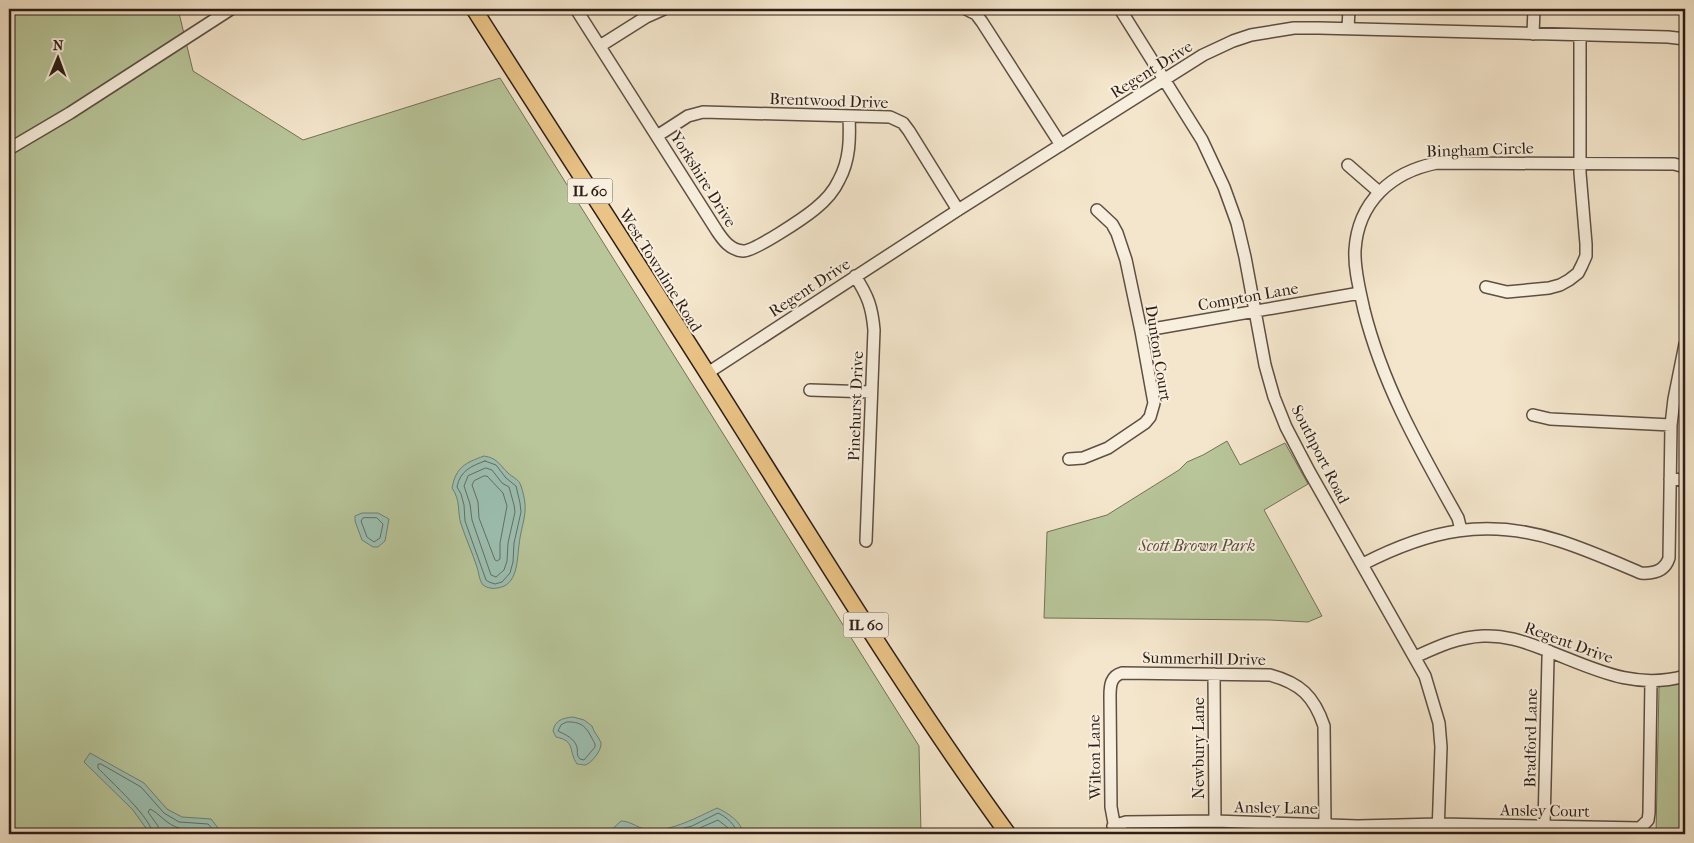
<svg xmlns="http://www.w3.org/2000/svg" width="1694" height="843" viewBox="0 0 1694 843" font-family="'IM FELL French Canon',serif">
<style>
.green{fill:#b8c69a;stroke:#727258}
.water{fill:#9cc0b2;stroke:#6f7f74}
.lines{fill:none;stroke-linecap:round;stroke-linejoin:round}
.shore{stroke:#646e64;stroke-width:1}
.minor-casing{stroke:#5e4f44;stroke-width:14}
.major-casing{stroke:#2c1d16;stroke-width:18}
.minor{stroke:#f8efde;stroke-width:11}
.major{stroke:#eac386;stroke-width:15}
.labels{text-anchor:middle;stroke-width:4;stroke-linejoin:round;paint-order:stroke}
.shield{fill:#f8efde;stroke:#695c52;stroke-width:1}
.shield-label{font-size:15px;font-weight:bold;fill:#2c1d16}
.street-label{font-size:16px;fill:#2c1d16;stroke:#f8efde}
.park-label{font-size:16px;font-style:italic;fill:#56503e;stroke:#f8efde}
</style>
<rect width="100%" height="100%" fill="#f4e6cc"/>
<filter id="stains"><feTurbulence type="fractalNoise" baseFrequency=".004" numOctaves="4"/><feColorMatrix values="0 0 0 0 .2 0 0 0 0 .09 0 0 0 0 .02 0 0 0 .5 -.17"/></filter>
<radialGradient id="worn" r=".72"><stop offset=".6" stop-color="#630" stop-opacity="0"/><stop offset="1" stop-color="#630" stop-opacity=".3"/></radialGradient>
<path class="green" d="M9,9h169l15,62 110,69 197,-62 419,668 2,88h-912z
M1227,441l13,24 45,-22 23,41 -44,26 58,106 -14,6 -39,-2 -225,-2 3,-86 60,-17 72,-45 8,-8 16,-7z
M1685,681v153h-29l3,-147 7,-3z"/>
<path class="water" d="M484,456c13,2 15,8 24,17 4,4 11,6 13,13 9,27 1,33 -2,59 -2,15 -1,41 -22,43 -4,1 -10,0 -14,-3 -4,-5 -4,-12 -6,-18 -5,-15 -11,-28 -16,-43 -4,-13 0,-23 -9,-36 4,-21 13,-25 32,-32z
M362,513h16l11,6 -4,22 -7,6h-5l-11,-7 -7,-19v-5z
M573,717l11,3 8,6c2,7 7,11 9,17 1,7 -10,21 -16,22 -1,0 -8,-1 -8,-1 -9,-13 -1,-23 -21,-27l-3,-6c2,-11 10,-13 20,-14z
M90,753l54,30 23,26 15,8 29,2 12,15h-77l2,-3 -15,-21 -49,-48z
M717,808c11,5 25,14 26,26h-136l14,-13c11,0 18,9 30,9 21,1 47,-13 66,-22z"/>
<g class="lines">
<path class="shore" d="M485,461l11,4 10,13 10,8 4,17 1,9 -7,31 -1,19 -3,11 -8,9 -7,2 -6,-2 -3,-2 -21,-59 -1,-16 -3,-11 -4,-7c3,-16 14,-21 28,-26z
M486,468l6,2 10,13 7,4 5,18 1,7 -7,31 -1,18 -3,9 -8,7 -5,-2 -19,-55 -2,-16 -6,-18 4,-10z
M484,476h3l16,17 4,13 -7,37v16l-3,2 -2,-1 -16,-42 -1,-16 -6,-17 2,-4z
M377,518l6,6 -3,14 -6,4 -7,-5 -6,-16 2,-3z
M567,722c18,-1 21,9 28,22v3l-11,13 -4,-1c-4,-4 -2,-6 -3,-12 -3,-9 -11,-12 -19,-16l3,-6z
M152,834c3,-13 -44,-55 -54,-66v-4h3l40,23 23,26 15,9 29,2 9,10
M159,834l-1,-8 -10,-14 2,-3c9,4 17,16 29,19 10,3 23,-2 30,6
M661,834l31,-8 26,-13c9,4 17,12 20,21
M686,834l32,-14 9,7 5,7"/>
<defs>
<path id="minor" d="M576,9l141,222c6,9 13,19 26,20 12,0 61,-33 72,-42 10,-8 19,-18 24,-29 11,-20 11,-42 10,-63
M966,9l10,5 6,8 79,123
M1120,9l82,131 22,47 13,36 8,34 20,108 9,32 12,30 23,44 116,205 14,47 2,24 -3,87
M1348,29l1,-20
M1533,34l1,-25
M600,46l46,-29 18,-8
M657,136l31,-20 15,-4 187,5 13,6 6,8 49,79
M9,149l61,-36 161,-104
M1348,165l31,27
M855,276c13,20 17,31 19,54l-8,211
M1486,287l21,5 42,-4 11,-3 9,-5 9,-7 4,-8 4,-9v-12l-6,-71v-138
M1141,331l219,-38
M706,374l252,-164 245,-155 30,-14 18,-6 43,-7h25l349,9 17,2
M810,390l61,2
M1533,415l17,4 121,6
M1069,459l14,-1 25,-10 37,-25 5,-6 4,-14 -13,-72 -15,-71 -9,-27 -5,-9 -15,-14
M1670,479l15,1
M1461,530l-3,-12c-38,-68 -75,-132 -94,-208 -4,-19 -10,-40 -9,-60 3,-48 36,-78 82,-87l237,1 11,3
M1363,564c66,-34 124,-47 197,-23 28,9 55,21 81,32 13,1 24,-2 28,-15l2,-133 3,-26 11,-55
M1415,657c22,-10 43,-20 68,-21 21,-1 40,5 60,13 48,18 89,42 142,27
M1214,674l1,147
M1113,826l13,-4 89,-1 143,5 81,-2 201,4 8,-8 1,-7 2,-132
M1544,826l4,-168 1,-7
M1116,834l-5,-27 -1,-111c0,-11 1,-20 12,-23l148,2c30,8 44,21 54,51l1,98"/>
<path id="major" d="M474,9c88,139 179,277 266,416 87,138 172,277 268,409"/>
</defs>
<use href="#minor" class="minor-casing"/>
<use href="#major" class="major-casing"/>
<use href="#minor" class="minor"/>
<use href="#major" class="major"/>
</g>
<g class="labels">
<g class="shield">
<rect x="567.5" y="178.5" width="45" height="25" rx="4"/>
<rect x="843.5" y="612.5" width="45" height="25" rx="4"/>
</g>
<g class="shield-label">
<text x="590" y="196">IL 60</text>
<text x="866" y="630">IL 60</text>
</g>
<g class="street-label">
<text transform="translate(1151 69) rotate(-32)" y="6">Regent Drive</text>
<text transform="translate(829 100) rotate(2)" y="6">Brentwood Drive</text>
<text transform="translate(1480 149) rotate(-2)" y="6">Bingham Circle</text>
<text transform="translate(704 179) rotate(58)" y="6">Yorkshire Drive</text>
<text transform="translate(661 270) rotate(58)" y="6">West Townline Road</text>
<text transform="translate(809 287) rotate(-33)" y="6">Regent Drive</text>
<text transform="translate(1248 296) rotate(-10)" y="6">Compton Lane</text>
<text transform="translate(1159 353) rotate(81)" y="6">Dunton Court</text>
<text transform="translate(855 406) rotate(-88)" y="6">Pinehurst Drive</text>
<text transform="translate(1321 454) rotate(63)" y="6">Southport Road</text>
<text transform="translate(1569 642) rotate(20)" y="6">Regent Drive</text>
<text transform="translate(1204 658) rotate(1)" y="6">Summerhill Drive</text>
<text transform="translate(1530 738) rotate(-89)" y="6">Bradford Lane</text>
<text transform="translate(1198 748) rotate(-90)" y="6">Newbury Lane</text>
<text transform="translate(1094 757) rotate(-91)" y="6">Wilton Lane</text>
<text transform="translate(1276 807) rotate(1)" y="6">Ansley Lane</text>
<text transform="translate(1545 810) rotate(1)" y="6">Ansley Court</text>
</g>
<g class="park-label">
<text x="1197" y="551">Scott Brown Park</text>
</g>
</g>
<rect width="1694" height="843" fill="none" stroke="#f4e6cc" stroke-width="30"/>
<rect x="10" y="10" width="1674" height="823" fill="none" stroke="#2c1d16" stroke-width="2.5"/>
<rect x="15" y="15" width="1664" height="813" fill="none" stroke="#2c1d16"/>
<g transform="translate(58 58) rotate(1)" stroke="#f8efde" stroke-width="4" paint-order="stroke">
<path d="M0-4L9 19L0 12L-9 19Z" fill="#2c1d16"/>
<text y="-8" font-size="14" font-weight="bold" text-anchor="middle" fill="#2c1d16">N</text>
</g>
<rect width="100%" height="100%" filter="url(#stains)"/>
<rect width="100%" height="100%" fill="url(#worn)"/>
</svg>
